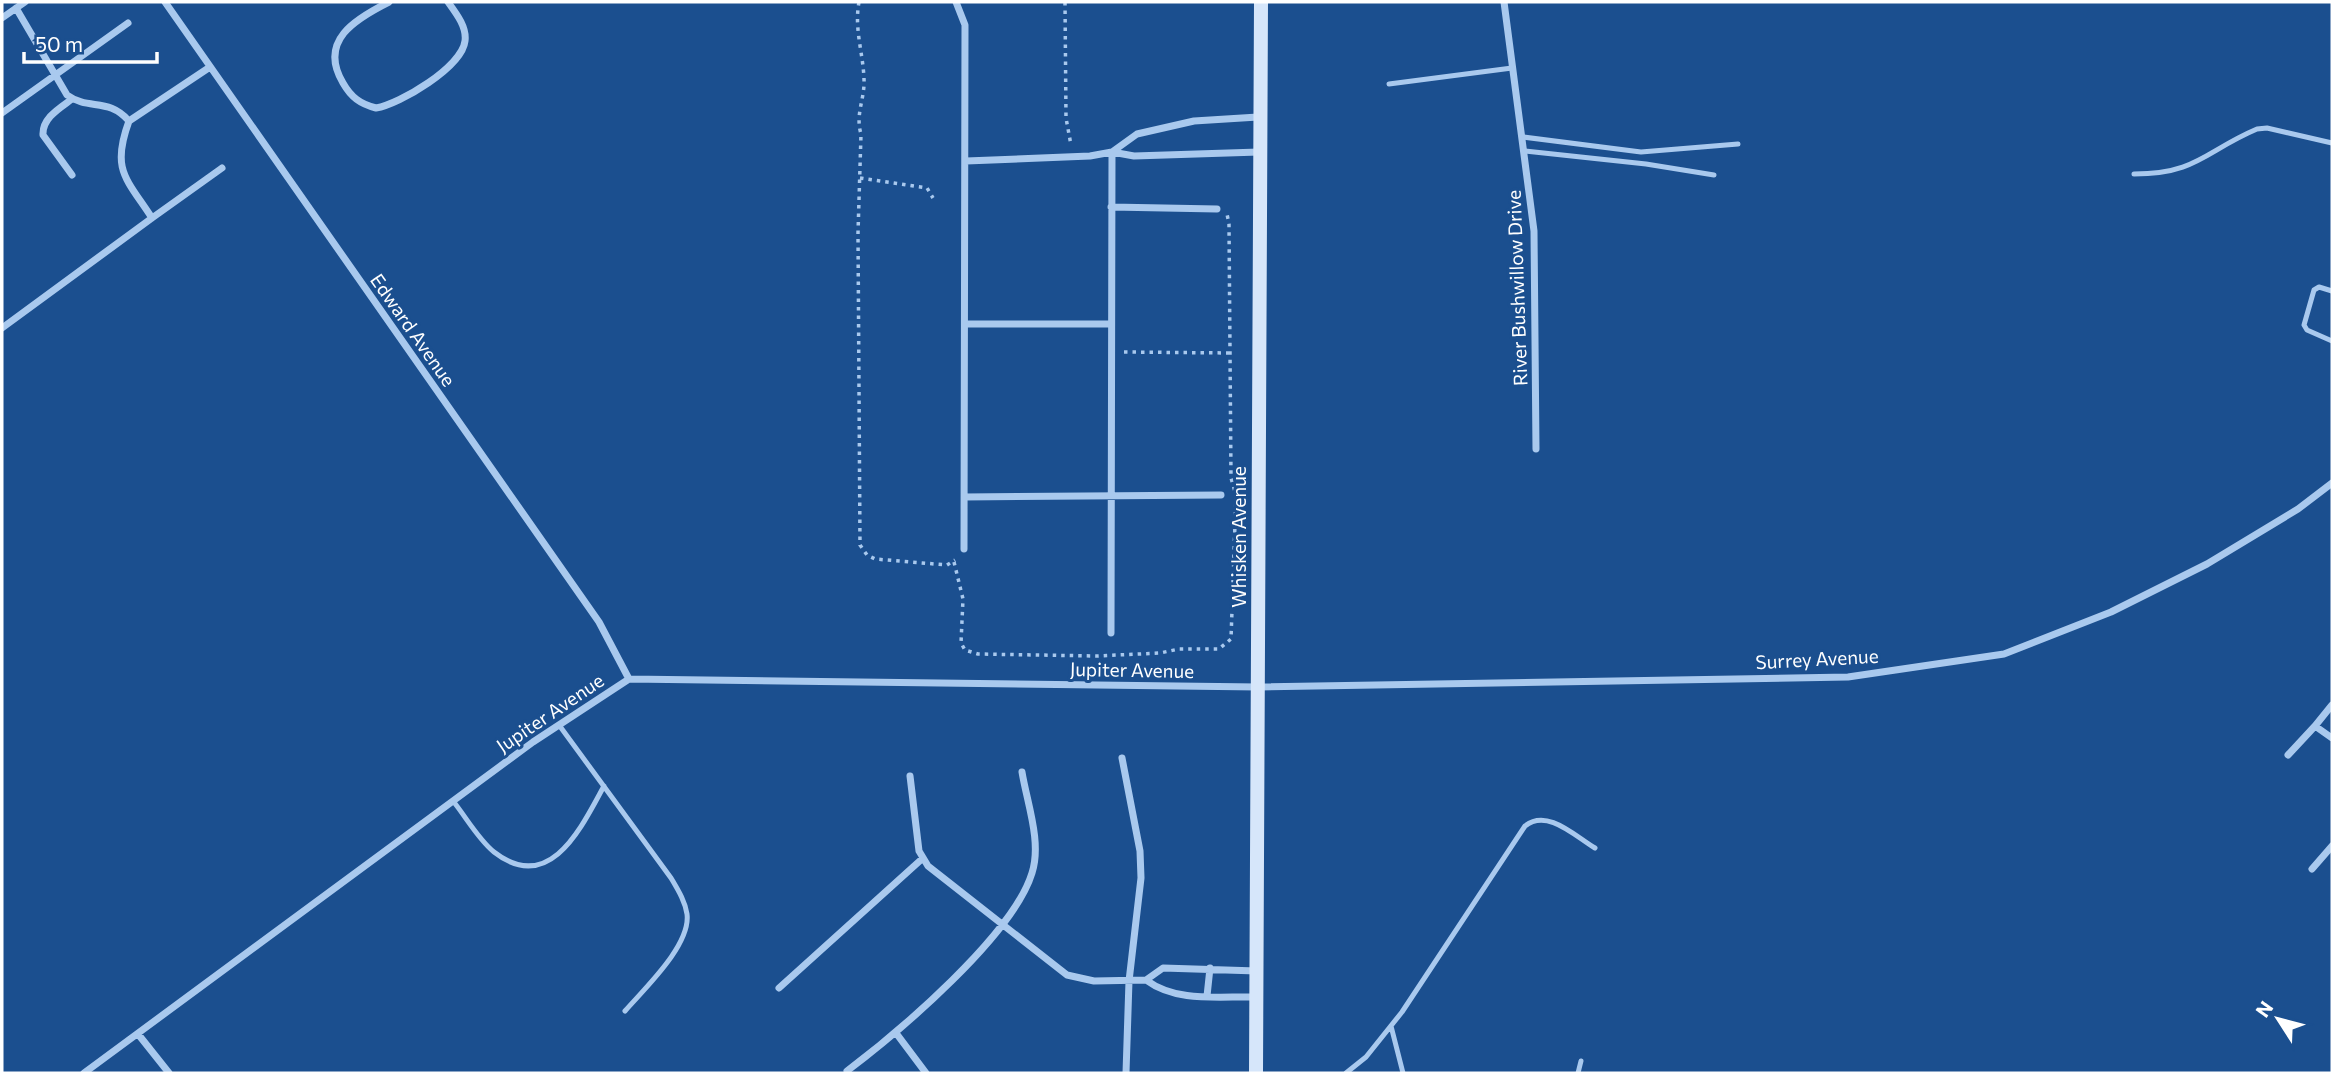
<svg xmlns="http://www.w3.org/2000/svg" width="2334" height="1075" viewBox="0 0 2334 1075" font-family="Commissioner,sans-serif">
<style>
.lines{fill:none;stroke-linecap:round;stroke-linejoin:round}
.path{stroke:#a9c9ee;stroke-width:3.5;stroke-dasharray:3.5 5;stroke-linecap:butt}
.lane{stroke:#a9c9ee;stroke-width:5}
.street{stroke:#a9c9ee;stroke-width:7}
.secondary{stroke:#d6e6fa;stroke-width:14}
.labels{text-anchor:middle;stroke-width:6;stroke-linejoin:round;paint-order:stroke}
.street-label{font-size:19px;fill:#fff;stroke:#1b4f8f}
</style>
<rect width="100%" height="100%" fill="#1b4f8f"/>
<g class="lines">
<path class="path" d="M859,2c-5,27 4,50 5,77 1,20 -9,35 -3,55l-3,99 2,312 7,10 8,4 72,6 8,-5
M1065,2l1,116 5,27
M860,178l67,10 6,10
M1124,352l107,1
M954,562l9,37 -2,44 4,7 13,4 119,2 63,-3 19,-4h40l12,-10 5,-144 -5,-17 -2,-254 -2,-10"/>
<path class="lane" d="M1389,84l123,-16
M1523,137l118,15 97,-8
M1525,151l121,13 68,11
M2134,174c63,0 71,-23 123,-45l10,-1 65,15
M2332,291l-13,-4 -5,3 -10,35 3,5 25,11
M559,725l112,153c7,12 14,23 16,36 4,31 -42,74 -62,97
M453,801c13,16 25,38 41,51 56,44 88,-26 110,-66
M1391,1026l12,47
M1346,1073l20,-16 36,-45 123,-186c22,-18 50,10 70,22
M1578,1073l3,-12"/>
<path class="street" d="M165,2l434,620 30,57
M389,2c-34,17 -71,39 -46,81 8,14 17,21 33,25 24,-4 86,-41 89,-67 2,-14 -9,-28 -17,-39
M956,2l9,23 -1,524
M1504,2l30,229 2,218
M16,8l51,87c22,16 41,2 62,26l81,-54
M2,18l23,-16
M72,99c-12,9 -30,19 -29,36l29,40
M2,113l126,-90
M129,121c-18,49 -3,57 23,97l70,-50
M1112,152l25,-18 57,-13 64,-4
M966,161l124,-5 22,-4 22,4 125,-4
M1111,207l106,2
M965,324h146
M2,328l150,-110
M964,497l257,-2
M1111,633l1,-481
M2332,705l-17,21 17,12
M2288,755l27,-29
M1122,758l18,93 1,27 -12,103 -3,92
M910,776l9,75 9,15 139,109 27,6 52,-1 17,-12 94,3
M2312,869l20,-23
M1146,980c31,23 73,16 111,17
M779,988l144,-130
M1207,996l3,-28
M896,1033l30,40
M138,1034l31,39
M847,1071c53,-40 166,-136 185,-198 10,-31 -5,-70 -10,-101
M84,1073l449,-331 96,-63 629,8 590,-10 156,-23 107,-42 96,-48 91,-55 34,-26"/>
<path class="secondary" d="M1256,1073l5,-1071"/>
</g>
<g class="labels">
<g class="street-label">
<text transform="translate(1517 288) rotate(-92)" y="7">River Bushwillow Drive</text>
<text transform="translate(413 330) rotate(55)" y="7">Edward Avenue</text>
<text transform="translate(1239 537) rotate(-90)" y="7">Whisken Avenue</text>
<text transform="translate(1817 659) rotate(-3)" y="7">Surrey Avenue</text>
<text transform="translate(1132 670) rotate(1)" y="7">Jupiter Avenue</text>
<text transform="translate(550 713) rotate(-34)" y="7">Jupiter Avenue</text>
</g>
</g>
<rect width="2334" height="1075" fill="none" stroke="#ffffff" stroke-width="7"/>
<g transform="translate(2278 1019) rotate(306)" stroke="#1b4f8f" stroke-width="5" paint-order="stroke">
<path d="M0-5L12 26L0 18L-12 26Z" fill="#ffffff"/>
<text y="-10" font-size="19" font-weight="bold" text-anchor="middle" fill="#ffffff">N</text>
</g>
<path d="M24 52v10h133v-10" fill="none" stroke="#ffffff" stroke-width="3.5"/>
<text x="35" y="52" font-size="21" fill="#ffffff" stroke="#1b4f8f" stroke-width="5" paint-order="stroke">50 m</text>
</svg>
